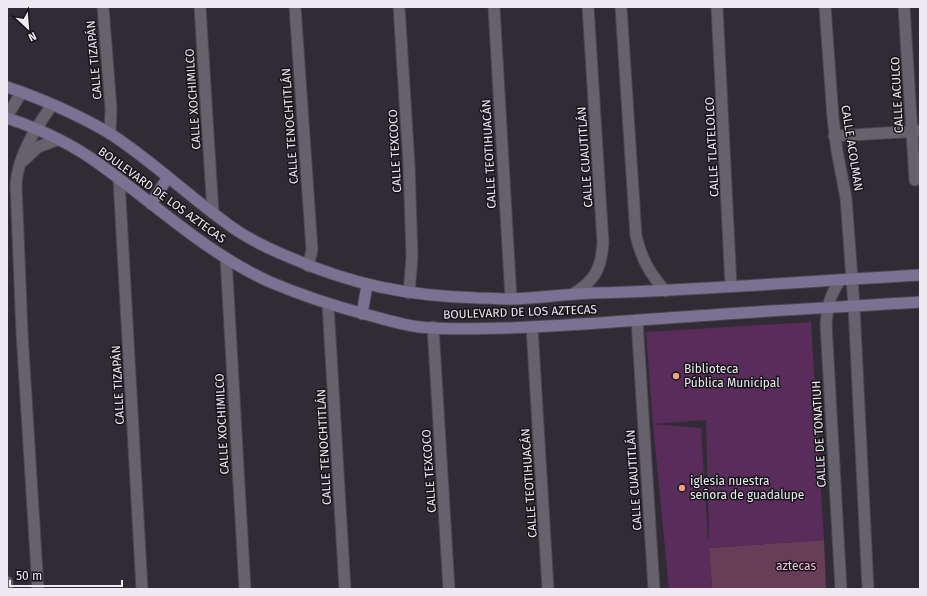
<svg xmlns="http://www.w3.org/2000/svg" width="927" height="596" viewBox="0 0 927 596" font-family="'Fira Sans',sans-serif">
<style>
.green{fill:#673d57}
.building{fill:#592c5c;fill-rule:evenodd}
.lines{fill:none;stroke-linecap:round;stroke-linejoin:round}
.minor-casing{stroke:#4b4750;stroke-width:13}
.tertiary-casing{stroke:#4b4750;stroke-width:13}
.secondary-casing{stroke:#4b4750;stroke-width:13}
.minor{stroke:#67616d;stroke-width:11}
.tertiary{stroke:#67616d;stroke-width:11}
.secondary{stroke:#797292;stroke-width:11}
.poi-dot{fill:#f39f85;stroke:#171419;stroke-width:1.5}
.labels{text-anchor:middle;stroke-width:3;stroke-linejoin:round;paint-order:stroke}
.street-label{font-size:12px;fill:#edeaf1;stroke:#171419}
.poi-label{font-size:12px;fill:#edeaf1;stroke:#171419;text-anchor:start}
.park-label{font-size:12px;fill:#f7bfe0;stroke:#171419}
</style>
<rect width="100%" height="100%" fill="#302b35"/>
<path class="green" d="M824,540l2,49h-114l-3,-41z"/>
<path class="building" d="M811,322l13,218 -115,8 3,41h-43l-16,-165 -7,-92zM706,420l3,119h-1l-7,-111 -48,-4z"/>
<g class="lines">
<defs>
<path id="minor" d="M103,7l8,102 -1,25
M200,7l13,206
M295,7l17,243 -4,16
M399,7l10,157 3,93 -3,36
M494,7l17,292
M717,7l14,279
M825,7l8,111 4,33 9,47 6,81
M904,7l11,173
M834,136l86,-5
M119,180l23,409
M226,258l19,331
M328,304l17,285
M637,320l17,269
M433,327l16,262
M532,327l16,262"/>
<path id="tertiary" d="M621,7l15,229c6,24 13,36 29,55
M7,116l15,-24
M23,161l15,-14 19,-7
M852,279l2,27 14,283
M840,280c-11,18 -12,24 -14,44l15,265
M573,294c23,-14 28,-26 30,-51l-15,-236
M7,582v7
M38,589l-16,-256 -6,-149c2,-29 20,-56 36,-79"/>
<path id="secondary" d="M7,87c35,12 70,27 102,46 41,26 77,61 116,89 19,15 42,26 64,35 63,28 120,39 189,41 11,0 22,1 34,1 27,-1 55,-5 82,-6 109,-3 217,-12 326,-18
M7,118c33,11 67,27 95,48 55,40 106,88 168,116 33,14 67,25 102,34 15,4 31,9 47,11 29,3 59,2 88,1 58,-2 117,-7 175,-11 79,-6 159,-10 238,-15
M151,204l17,-27
M362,314l5,-29"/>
</defs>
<use href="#minor" class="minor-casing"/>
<use href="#tertiary" class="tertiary-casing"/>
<use href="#secondary" class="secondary-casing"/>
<use href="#minor" class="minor"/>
<use href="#tertiary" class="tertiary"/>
<use href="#secondary" class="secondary"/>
</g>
<g class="poi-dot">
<circle cx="676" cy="376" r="4"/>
<circle cx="682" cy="488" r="4"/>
</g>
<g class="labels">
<g class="street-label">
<text transform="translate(94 60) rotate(-95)" y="4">CALLE TIZAPÁN</text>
<text transform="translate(897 95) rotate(-93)" y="4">CALLE ACULCO</text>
<text transform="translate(193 99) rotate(-94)" y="4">CALLE XOCHIMILCO</text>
<text transform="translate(290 126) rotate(-94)" y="4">CALLE TENOCHTITLÁN</text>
<text transform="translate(712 147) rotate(-93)" y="4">CALLE TLATELOLCO</text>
<text transform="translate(852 148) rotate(81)" y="4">CALLE ACOLMAN</text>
<text transform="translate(395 151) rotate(-93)" y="4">CALLE TEXCOCO</text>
<text transform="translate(489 154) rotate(-93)" y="4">CALLE TEOTIHUACÁN</text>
<text transform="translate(585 157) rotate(-94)" y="4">CALLE CUAUTITLÁN</text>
<text transform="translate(162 195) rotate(36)" y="4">BOULEVARD DE LOS AZTECAS</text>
<text transform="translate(520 312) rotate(-2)" y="4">BOULEVARD DE LOS AZTECAS</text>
<text transform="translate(118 385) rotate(-93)" y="4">CALLE TIZAPÁN</text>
<text transform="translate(222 424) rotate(-93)" y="4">CALLE XOCHIMILCO</text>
<text transform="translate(819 434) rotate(-93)" y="4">CALLE DE TONATIUH</text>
<text transform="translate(324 447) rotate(-93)" y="4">CALLE TENOCHTITLÁN</text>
<text transform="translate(429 471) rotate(-94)" y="4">CALLE TEXCOCO</text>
<text transform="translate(634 480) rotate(-94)" y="4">CALLE CUAUTITLÁN</text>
<text transform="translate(529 483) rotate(-94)" y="4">CALLE TEOTIHUACÁN</text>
</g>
<g class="poi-label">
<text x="684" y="373">Biblioteca<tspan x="684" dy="14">Pública Municipal</tspan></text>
<text x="690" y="485">iglesia nuestra<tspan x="690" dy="14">señora de guadalupe</tspan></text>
</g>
<g class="park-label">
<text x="796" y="570">aztecas</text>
</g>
</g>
<rect width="927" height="596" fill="none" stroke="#edeaf1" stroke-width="16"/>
<g transform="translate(28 28) rotate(154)" stroke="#171419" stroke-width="3" paint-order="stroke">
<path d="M0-3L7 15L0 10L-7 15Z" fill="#edeaf1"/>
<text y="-6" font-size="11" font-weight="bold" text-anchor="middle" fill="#edeaf1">N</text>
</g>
<path d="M10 580v6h112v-6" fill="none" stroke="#edeaf1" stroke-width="2"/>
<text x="16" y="580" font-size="12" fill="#edeaf1" stroke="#171419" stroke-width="3" paint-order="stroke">50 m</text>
</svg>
